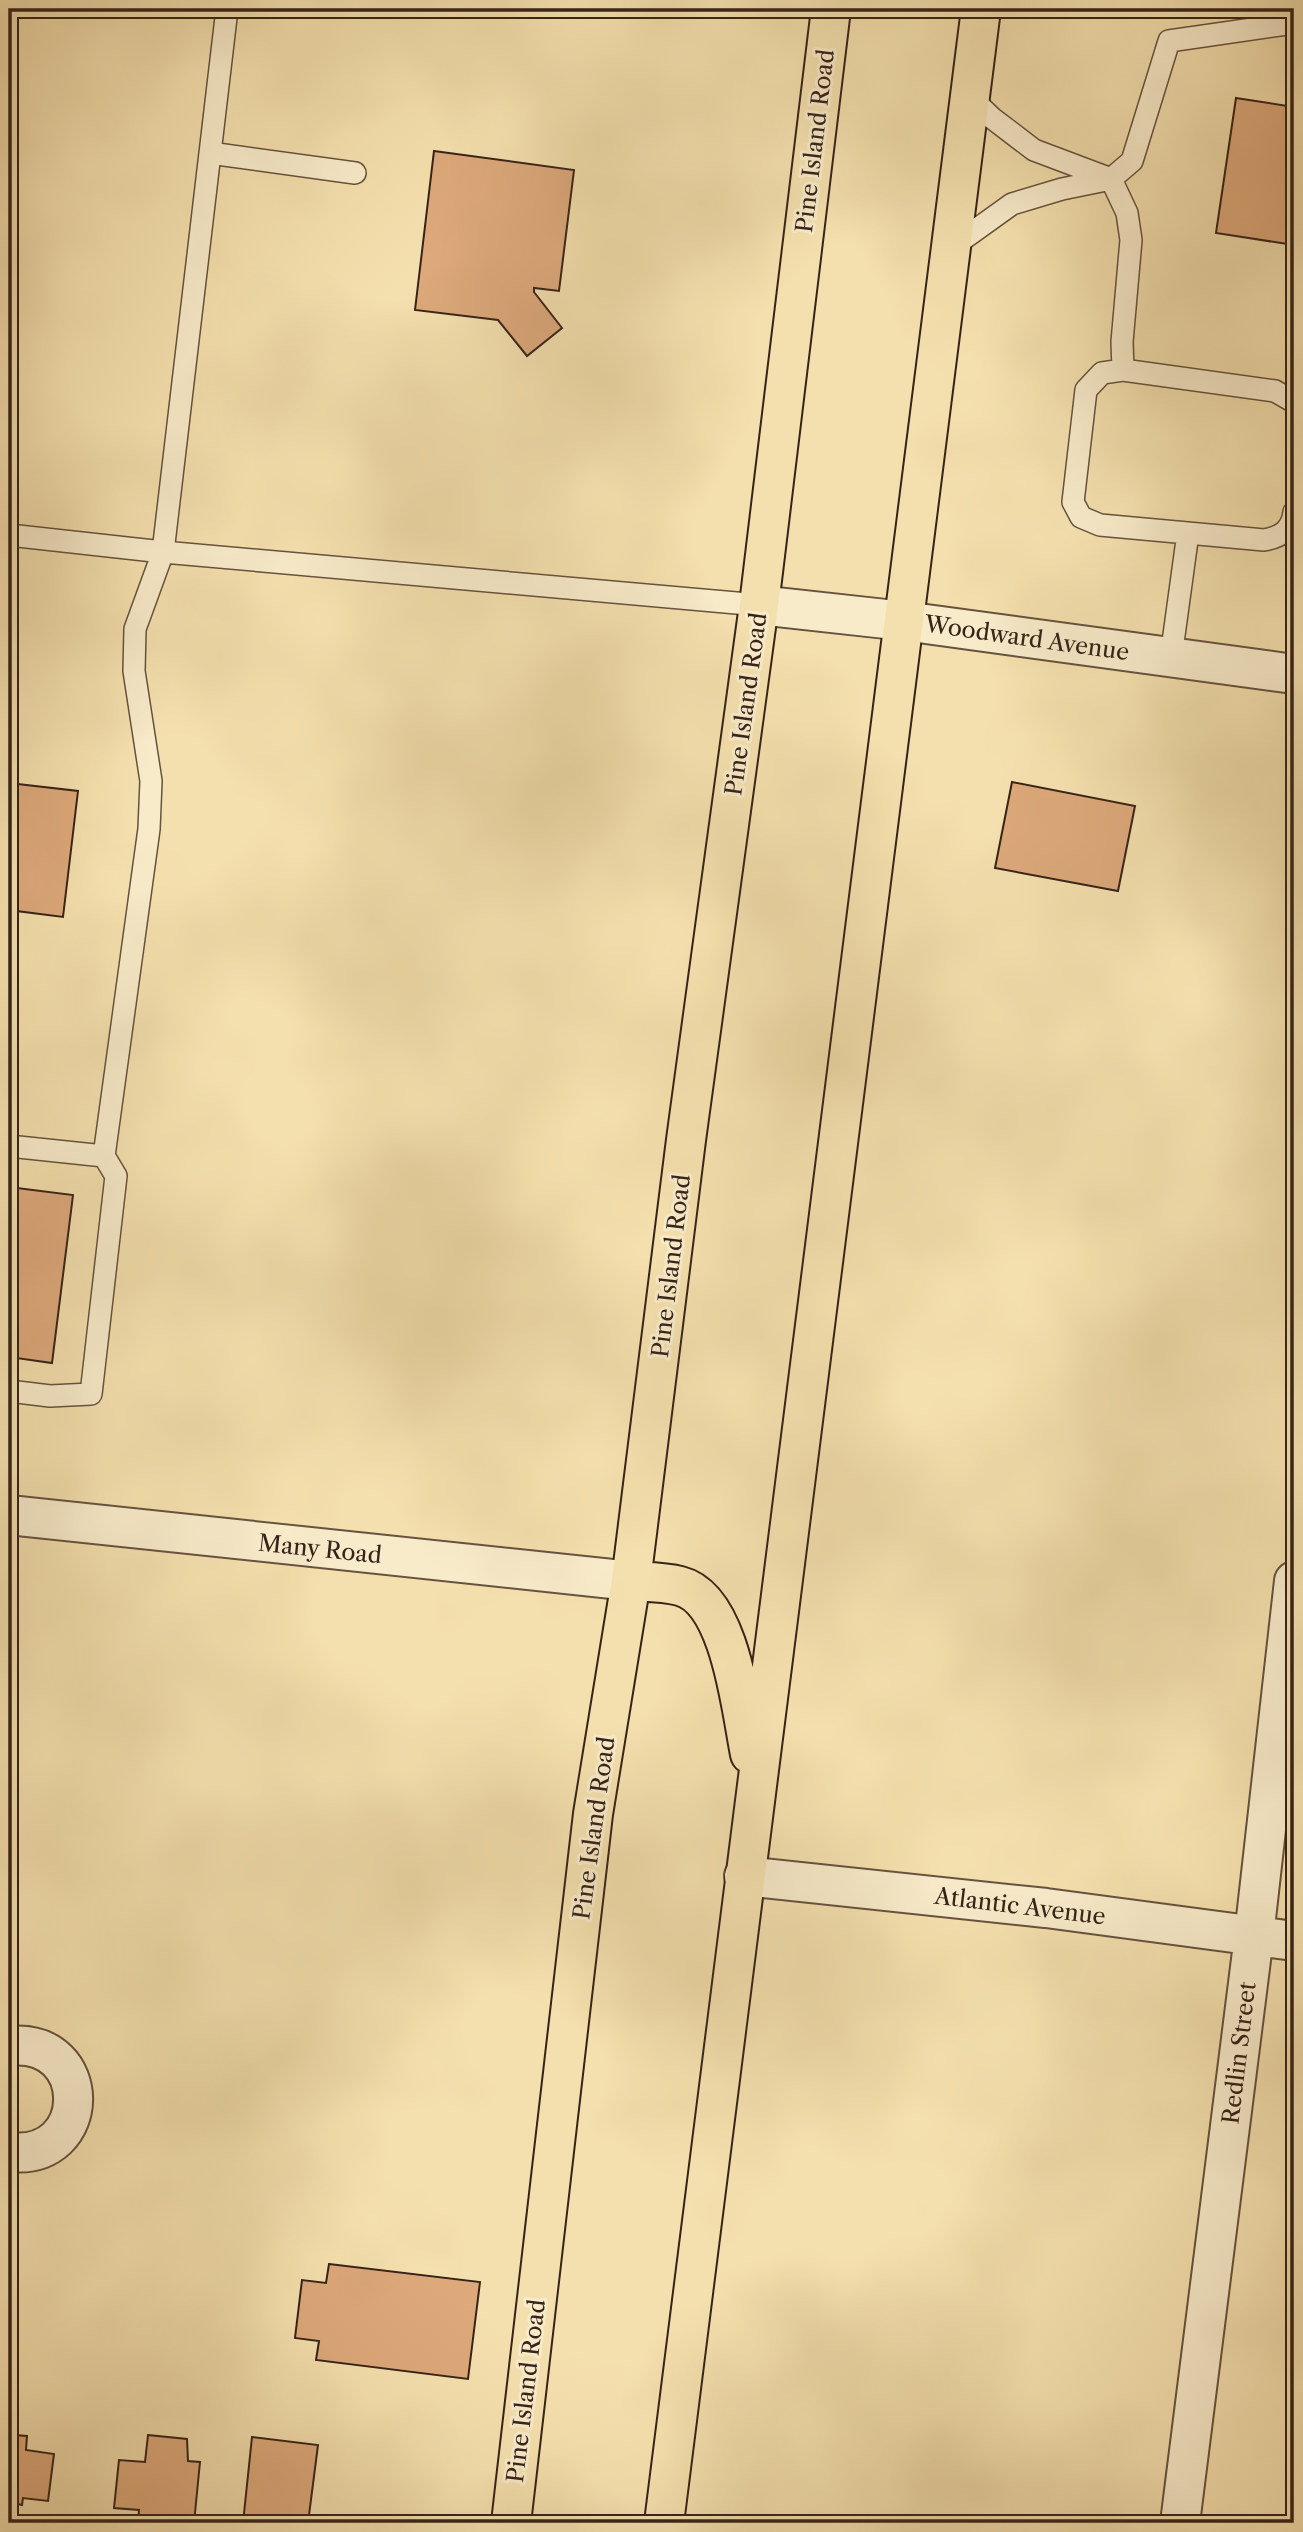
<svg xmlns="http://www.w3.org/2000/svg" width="1303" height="2532" viewBox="0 0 1303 2532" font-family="'Libre Caslon Text',serif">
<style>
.building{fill:#dda97b;stroke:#362319;stroke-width:2}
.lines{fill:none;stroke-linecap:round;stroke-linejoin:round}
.service-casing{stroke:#66523e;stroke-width:24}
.minor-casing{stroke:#66523e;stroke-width:42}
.primary-casing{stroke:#362319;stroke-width:42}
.service{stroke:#f8ebca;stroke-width:21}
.minor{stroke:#f8ebca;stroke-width:38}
.primary{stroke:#f4e0ae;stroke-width:38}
.labels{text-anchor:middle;stroke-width:6;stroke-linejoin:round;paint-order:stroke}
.street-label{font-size:23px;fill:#362319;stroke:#f8ebca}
</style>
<rect width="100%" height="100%" fill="#f4e0ae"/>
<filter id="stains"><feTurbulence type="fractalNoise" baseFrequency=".00286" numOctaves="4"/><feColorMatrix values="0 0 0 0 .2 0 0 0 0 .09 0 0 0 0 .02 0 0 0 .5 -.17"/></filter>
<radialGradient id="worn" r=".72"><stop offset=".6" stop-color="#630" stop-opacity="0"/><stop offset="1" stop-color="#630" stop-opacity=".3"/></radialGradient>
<path class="building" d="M1236,98l58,9v138l-78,-12z
M434,151l140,19 -15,121 -25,-3v4l28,36 -35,28 -29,-36 -83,-10z
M1012,782l123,24 -17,85 -123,-23z
M9,783l69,8 -15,126 -54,-7z
M9,1187l64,8 -21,168 -43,-6z
M329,2264l151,18 -12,97 -152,-19 3,-19 -24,-3 7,-58 24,3z
M14,2435l13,1 -1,14 28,4 -6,47 -25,-3 -1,7 -13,-3v-54l3,1z
M148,2435l39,4 1,22 12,1 -6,61h-56l1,-13 -25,-2 5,-48 26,2z
M252,2437l66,8 -10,78h-65z"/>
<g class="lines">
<defs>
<path id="service" d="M227,9l-64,543 596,53
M971,98l21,20 42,32 77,29 16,34 4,27 -9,102 1,28
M210,153l145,20
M952,247l60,-43 50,-15 49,-10 21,-18 37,-120 125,-18
M1294,402l-19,-11 -152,-21 -21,3 -16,17 -13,112 8,15 19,8 164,15c17,-3 28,-10 30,-28
M9,535l154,17 -28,77 -1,42 17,110 -2,48 -45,327 -95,-10
M1171,657l17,-124
M9,1391l41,5 41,-2 25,-218 -12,-20"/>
<path id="minor" d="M759,605l145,16 390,53
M9,1515l622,66
M744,1876l302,32 248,33
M9,2046c86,-9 85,116 0,106
M1180,2523l74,-587 40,-355"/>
<path id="primary" d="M631,1581c15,1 33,1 49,5 51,13 61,124 70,168
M511,2523l82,-709 38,-233 55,-441 73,-535 72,-596
M664,2523l317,-2514"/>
</defs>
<use href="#service" class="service-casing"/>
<use href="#minor" class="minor-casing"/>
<use href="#primary" class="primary-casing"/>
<use href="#service" class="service"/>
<use href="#minor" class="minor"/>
<use href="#primary" class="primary"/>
</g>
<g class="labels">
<g class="street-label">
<text transform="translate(815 141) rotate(-83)" y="8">Pine Island Road</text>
<text transform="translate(1027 638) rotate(8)" y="8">Woodward Avenue</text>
<text transform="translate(746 704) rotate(-82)" y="8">Pine Island Road</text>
<text transform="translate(671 1266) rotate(-83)" y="8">Pine Island Road</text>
<text transform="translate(320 1549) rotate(6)" y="8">Many Road</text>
<text transform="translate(594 1828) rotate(-82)" y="8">Pine Island Road</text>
<text transform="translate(1020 1906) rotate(7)" y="8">Atlantic Avenue</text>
<text transform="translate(1239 2053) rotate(-83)" y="8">Redlin Street</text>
<text transform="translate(526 2391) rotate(-83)" y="8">Pine Island Road</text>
</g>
</g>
<rect width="1303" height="2532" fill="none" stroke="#f4e0ae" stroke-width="35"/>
<rect x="10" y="10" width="1282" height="2511" fill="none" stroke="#362319" stroke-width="3.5"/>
<rect x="18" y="18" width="1268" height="2497" fill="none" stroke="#362319" stroke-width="2"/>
<rect width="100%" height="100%" filter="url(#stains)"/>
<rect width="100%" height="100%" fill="url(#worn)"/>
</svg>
